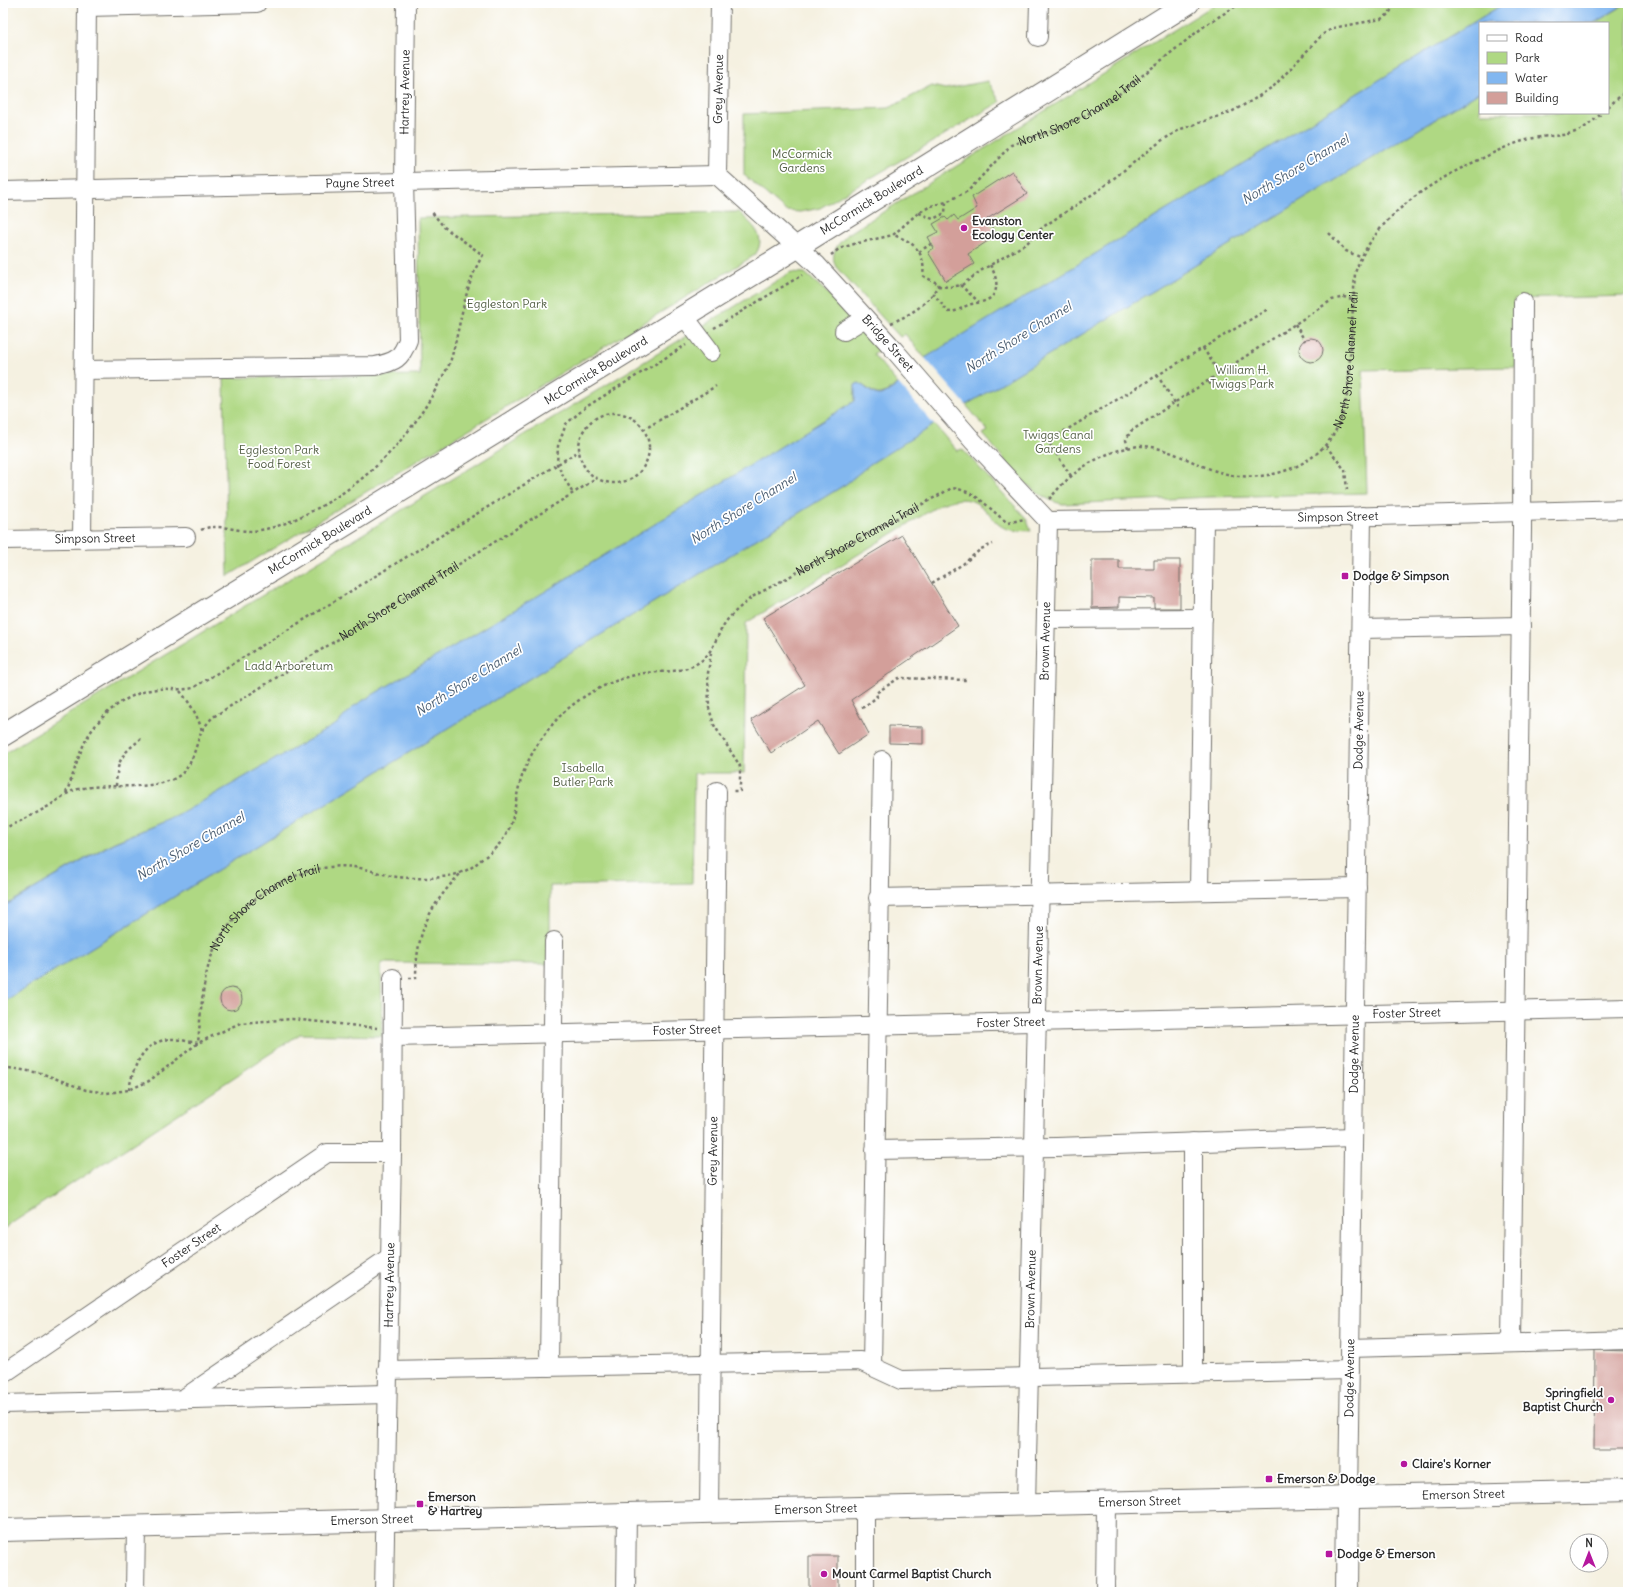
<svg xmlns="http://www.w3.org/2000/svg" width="1631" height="1595" viewBox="0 0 1631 1595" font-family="Delius,sans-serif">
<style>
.green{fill:#afd883;stroke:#6d8257}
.water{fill:#82b7f0;stroke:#56718e}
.pier{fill:#f5f1e1}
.building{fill:#d39f9a}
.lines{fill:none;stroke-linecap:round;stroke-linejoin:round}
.minor-casing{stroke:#72706b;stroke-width:20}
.major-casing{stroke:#72706b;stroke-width:24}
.path{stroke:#72706b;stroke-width:2.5;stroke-dasharray:3 3;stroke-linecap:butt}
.minor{stroke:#fff;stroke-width:18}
.major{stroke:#fff;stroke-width:22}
.poi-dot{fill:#b5179e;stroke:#fff;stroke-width:1.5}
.labels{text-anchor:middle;stroke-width:3.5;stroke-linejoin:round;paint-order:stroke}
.street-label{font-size:12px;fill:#2b2b2b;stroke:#fff}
.park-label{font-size:12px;fill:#535f45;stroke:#fff}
.poi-label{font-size:12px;font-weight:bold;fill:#2b2b2b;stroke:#fff;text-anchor:start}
.water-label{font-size:13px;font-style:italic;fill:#495c70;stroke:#fff}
</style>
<rect width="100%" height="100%" fill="#fff"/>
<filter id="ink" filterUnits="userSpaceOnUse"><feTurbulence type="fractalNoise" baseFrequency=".025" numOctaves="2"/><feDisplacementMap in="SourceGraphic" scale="8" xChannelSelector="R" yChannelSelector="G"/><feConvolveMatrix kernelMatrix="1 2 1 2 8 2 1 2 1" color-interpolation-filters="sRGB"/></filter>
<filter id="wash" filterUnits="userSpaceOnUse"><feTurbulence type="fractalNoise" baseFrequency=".012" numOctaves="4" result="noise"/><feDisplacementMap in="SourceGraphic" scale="16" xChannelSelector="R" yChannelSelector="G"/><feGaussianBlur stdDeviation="0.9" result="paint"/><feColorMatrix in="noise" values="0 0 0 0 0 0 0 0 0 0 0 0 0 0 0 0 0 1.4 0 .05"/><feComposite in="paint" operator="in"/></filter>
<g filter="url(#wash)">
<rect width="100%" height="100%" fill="#f5f1e1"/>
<path class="green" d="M1217,3h288l-580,355 -20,-24 -5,3 -64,-70c-7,-14 2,-23 12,-33z
M1628,3v293l-114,3 2,68 -153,3 4,123 -157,4 -147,7c-33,-6 -58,-45 -80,-70l5,-3 -22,-26 514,-313v21h128v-90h-14z
M988,81l12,21 -180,106 -19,4 -15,-1 -42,-36v-61l145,-6 43,-22 13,3z
M739,212c13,13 29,24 16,43l-527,321 -4,-198 196,-3 -2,-157z
M791,272l14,1 28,25 46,52 -6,4 25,30c-22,15 -18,12 -39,-1l-4,2v16l-309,190 -192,115 -16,17 -161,93 -65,27 -109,64v-153z
M934,424l23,27 5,-2 64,69 5,13c-9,-1 -22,1 -30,-5 -4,-2 -8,-8 -11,-11 -16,-18 -27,-19 -49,-11l-195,119 -2,150h-50l-2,110 -142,3v78l-169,-1 1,73 -82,-2 -297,195v-227l843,-518 24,-20z"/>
<path class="water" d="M1505,3h122l-33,20h-114v69l-514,313 -96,59 -24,20 -843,518v-95l110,-64 64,-27 161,-93 16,-17 192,-115 309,-190v-16l4,-2c5,3 13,11 19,12 12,1 38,-28 47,-37z"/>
<path class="pier" d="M924,357l43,49 -32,20 -38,-44z"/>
<g id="blocks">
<path class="building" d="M1012,171l15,23 -40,25 10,16 -29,19 6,10 -28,17 -18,-29 6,-4 -6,-11 10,-5 -5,-8 12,-7 3,3 6,-5 4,5 19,-12 -5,-11z
M1299 350a12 12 0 1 1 24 0a12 12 0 1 1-24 0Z
M902,535l56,91 -107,74 18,34 -30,20 -21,-33 -47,32 -20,-33 54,-35 -42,-67z
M1092,560h27v9h35v-9h26v48h-26v-10l-35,-1v10l-27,1z
M889,726l34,1v17l-34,-1z
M220 999a11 11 0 1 1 22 0a11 11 0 1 1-22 0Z
M1595,1350l33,1v98h-34z
M809,1556h29v36h-29z"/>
</g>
</g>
<g filter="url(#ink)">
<use href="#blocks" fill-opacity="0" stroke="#72706b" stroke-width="1"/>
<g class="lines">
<defs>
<g id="minor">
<path d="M87,7l170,-4"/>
<path d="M1038,37l1,-34"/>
<path id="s5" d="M717,175l100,90 72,79 84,97 75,80"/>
<path id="s6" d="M717,175l3,-172"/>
<path id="s7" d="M3,191l714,-16"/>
<path d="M684,316l27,36"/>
<path d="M844,331l21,-13"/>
<path id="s8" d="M83,370l292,-4c20,-4 26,-7 33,-26l-4,-159 2,-178"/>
<path id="s9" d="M1048,521l293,-4 287,-8"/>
<path d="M82,539l5,-536"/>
<path id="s10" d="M3,540l183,-3"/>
<path d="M1046,619l157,-1"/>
<path d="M1361,629l160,-3"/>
<path d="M1199,891l5,-372"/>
<path d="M878,898l479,-10"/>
<path id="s11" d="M393,1037l1235,-29"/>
<path d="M1193,1142v232"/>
<path d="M875,1150l181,-3 297,-10"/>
<path d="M1511,1343l11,-813 1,-228"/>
<path d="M1350,1348l278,-8"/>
<path d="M872,1366l10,-606"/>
<path d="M549,1367l5,-426"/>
<path d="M387,1370l473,-9 41,19 449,-10"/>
<path id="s12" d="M3,1374l324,-221h65"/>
<path d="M183,1399l207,-142"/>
<path d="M3,1404l384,-10"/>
<path id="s13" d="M1348,1497l14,-981"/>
<path id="s14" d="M1026,1505l22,-984"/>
<path id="s15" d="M709,1512l8,-721"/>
<path d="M135,1592l1,-66"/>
<path id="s16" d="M384,1592l8,-439 1,-175"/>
<path d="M626,1592l1,-79"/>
<path d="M865,1592v-83"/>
<path d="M1105,1592l1,-88"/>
</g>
<g id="major">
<path id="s17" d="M3,735l794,-488 391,-244"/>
<path id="s18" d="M3,1530c542,-16 1083,-27 1625,-39"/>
<path d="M1347,1592l1,-95"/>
</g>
</defs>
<use href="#minor" class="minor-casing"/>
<use href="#major" class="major-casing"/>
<g class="path">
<path d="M1608,107l20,-18"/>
<path d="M919,213l14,6 12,-6 1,-11"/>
<path d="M1329,233l17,18 14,6"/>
<path d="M919,252l13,-9"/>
<path id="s1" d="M831,255l8,-6 15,-5 39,-9 25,-22 13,-7 15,-4 22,-11 43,-46 43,-15 32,-15 28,-17 93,-74 34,-21"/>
<path d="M960,285l19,17"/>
<path d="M938,286l12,1 12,-2 20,-15 45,-27 16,-16 56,-37 62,-49 20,-12 50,-17 22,-12 21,-14 48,-51 11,-7 48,-9 8,-5 6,-11"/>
<path d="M933,293l15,19c9,0 13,-4 20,-7 6,-2 13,-2 19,-5 14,-7 10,-24 3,-35"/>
<path d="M891,323c21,-9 37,-19 48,-39l-16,-8c3,-23 -9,-35 -30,-41"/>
<path d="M1295,324l10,17"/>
<path d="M714,328l88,-53"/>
<path d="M1203,348l17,26"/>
<path d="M1157,375l22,34"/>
<path d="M1209,382l4,6"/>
<circle cx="614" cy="448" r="35"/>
<path d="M643,430l73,-44"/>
<path d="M1326,446l19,24 2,20"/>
<path d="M1128,448l-2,-8 5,-9 201,-131 12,-3 8,2"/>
<path d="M1071,476l-23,-35 220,-132"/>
<path d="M572,492l-15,-28 1,-18 8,-22 20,-17 100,-62"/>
<path id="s2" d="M1049,499c6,-6 11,-13 17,-18 18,-18 50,-34 76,-35 23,0 52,18 74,25 43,15 100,-1 121,-43 6,-11 8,-25 11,-38l7,-117c19,-57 78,-93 130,-116 14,-7 29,-14 45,-18 14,-4 28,-2 42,-6 12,-3 21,-12 30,-20"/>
<path d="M201,530c14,-7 32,0 47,1 21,0 42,-9 60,-18 56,-27 103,-75 131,-130 4,-8 10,-16 12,-24 10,-34 13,-74 32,-104l-39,-28 -13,-16"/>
<path d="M932,583l31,-19 18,-15 12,-5"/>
<path d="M711,653l-3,20 1,35 5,17 26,41v25h-7"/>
<path d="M180,691c10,12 18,25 22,40"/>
<path d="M862,708l15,-11 -1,-4 23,-15 68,2"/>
<path d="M116,786c1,-25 5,-32 25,-47"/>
<path d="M66,793c7,-16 11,-34 18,-49 12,-27 43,-52 73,-55 13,-1 24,2 36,-1l386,-237"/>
<path id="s3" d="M3,829c15,-7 29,-13 44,-22 11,-6 19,-15 31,-18 30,-7 77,4 102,-14 14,-11 15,-30 22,-44 3,-5 7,-10 11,-14l383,-238"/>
<path d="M409,978h7c0,-46 14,-73 45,-105"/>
<path d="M3,1067l38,6 45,17 21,3 22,-3 20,-9 49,-38 42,-20 52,-4 85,9"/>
<path id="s4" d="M129,1090c4,-24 14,-49 42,-51 8,0 19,3 27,4 3,-30 4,-63 15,-91 20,-50 88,-92 141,-85 15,2 29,8 43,10 17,2 50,2 65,-5 7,-2 14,-8 20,-13 40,-28 27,-50 42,-88 8,-21 23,-42 38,-57 22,-21 53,-36 83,-41 17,-2 36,0 51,-9 19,-10 19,-29 32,-45 7,-8 16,-15 24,-22l200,-109c26,3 36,21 56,35l16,-4"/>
</g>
<use href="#minor" class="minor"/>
<use href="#major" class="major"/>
</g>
</g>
<g class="poi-dot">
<circle cx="964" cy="228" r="4"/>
<rect x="1341" y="572" width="8" height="8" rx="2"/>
<circle cx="1611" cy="1400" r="4"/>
<circle cx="1404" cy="1464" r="4"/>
<rect x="1265" y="1475" width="8" height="8" rx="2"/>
<rect x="416" y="1500" width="8" height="8" rx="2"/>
<rect x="1325" y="1550" width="8" height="8" rx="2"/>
<circle cx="824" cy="1574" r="4"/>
</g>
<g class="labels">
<g class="street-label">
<text dy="4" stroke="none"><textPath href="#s6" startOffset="86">Grey Avenue</textPath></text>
<text dy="4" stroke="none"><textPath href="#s8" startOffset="585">Hartrey Avenue</textPath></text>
<text dy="4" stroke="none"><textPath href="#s1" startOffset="294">North Shore Channel Trail</textPath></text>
<text dy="4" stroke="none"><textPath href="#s7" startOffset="357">Payne Street</textPath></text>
<text dy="4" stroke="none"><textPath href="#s17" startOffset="1020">McCormick Boulevard</textPath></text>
<text dy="4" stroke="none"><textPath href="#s5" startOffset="240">Bridge Street</textPath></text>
<text dy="4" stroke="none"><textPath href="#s2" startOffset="397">North Shore Channel Trail</textPath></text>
<text dy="4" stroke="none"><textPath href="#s17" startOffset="696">McCormick Boulevard</textPath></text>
<text dy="4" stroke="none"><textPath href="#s9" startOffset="290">Simpson Street</textPath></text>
<text dy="4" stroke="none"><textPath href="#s10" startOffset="92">Simpson Street</textPath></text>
<text dy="4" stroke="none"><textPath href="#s4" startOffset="1025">North Shore Channel Trail</textPath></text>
<text dy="4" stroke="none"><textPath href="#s17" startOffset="372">McCormick Boulevard</textPath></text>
<text dy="4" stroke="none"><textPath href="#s3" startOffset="476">North Shore Channel Trail</textPath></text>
<text dy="4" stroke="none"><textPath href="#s14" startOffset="864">Brown Avenue</textPath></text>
<text dy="4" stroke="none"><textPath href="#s13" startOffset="767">Dodge Avenue</textPath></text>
<text dy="4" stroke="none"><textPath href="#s4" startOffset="263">North Shore Channel Trail</textPath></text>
<text dy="4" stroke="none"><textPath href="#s14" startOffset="540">Brown Avenue</textPath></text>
<text dy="4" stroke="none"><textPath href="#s11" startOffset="1014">Foster Street</textPath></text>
<text dy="4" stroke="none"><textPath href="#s11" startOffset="618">Foster Street</textPath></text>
<text dy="4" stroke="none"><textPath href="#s11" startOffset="294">Foster Street</textPath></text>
<text dy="4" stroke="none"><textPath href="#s13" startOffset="443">Dodge Avenue</textPath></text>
<text dy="4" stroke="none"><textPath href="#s15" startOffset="361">Grey Avenue</textPath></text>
<text dy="4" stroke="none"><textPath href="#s12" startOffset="228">Foster Street</textPath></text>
<text dy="4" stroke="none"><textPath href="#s16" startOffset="307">Hartrey Avenue</textPath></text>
<text dy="4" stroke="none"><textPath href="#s14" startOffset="216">Brown Avenue</textPath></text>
<text dy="4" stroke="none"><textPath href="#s13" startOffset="119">Dodge Avenue</textPath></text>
<text dy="4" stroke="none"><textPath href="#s18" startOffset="1461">Emerson Street</textPath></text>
<text dy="4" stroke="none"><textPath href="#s18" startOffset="1137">Emerson Street</textPath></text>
<text dy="4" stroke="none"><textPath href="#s18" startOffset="813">Emerson Street</textPath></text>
<text dy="4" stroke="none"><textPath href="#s18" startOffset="369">Emerson Street</textPath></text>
</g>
<g class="park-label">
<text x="802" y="158">McCormick<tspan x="802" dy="14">Gardens</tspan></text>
<text x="507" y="308">Eggleston Park</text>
<text x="1242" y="374">William H.<tspan x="1242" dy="14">Twiggs Park</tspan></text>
<text x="1058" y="439">Twiggs Canal<tspan x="1058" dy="14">Gardens</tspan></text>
<text x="279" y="454">Eggleston Park<tspan x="279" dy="14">Food Forest</tspan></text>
<text x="289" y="670">Ladd Arboretum</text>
<text x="583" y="772">Isabella<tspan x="583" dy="14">Butler Park</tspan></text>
</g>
<g class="poi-label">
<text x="972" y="225">Evanston<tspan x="972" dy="14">Ecology Center</tspan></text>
<text x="1353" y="580">Dodge &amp; Simpson</text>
<text x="1603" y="1397" text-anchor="end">Springfield<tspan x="1603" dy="14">Baptist Church</tspan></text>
<text x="1412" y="1468">Claire's Korner</text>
<text x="1277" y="1483">Emerson &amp; Dodge</text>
<text x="428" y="1501">Emerson<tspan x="428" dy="14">&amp; Hartrey</tspan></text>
<text x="1337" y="1558">Dodge &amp; Emerson</text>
<text x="832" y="1578">Mount Carmel Baptist Church</text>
</g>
<g class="water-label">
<text transform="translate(1295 169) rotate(-31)" y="5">North Shore Channel</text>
<text transform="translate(1018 337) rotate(-32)" y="5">North Shore Channel</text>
<text transform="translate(743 508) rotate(-32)" y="5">North Shore Channel</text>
<text transform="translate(468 680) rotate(-32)" y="5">North Shore Channel</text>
<text transform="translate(190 846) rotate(-30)" y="5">North Shore Channel</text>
</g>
</g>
<rect width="1631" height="1595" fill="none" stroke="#fff" stroke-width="16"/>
<rect x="1479" y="22" width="130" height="92" fill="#ffffff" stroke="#aaaaaa"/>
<rect x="1487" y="35" width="20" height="6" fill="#ffffff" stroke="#aaaaaa"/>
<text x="1515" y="42" font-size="12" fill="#2b2b2b">Road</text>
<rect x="1487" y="52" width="20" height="12" fill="#afd883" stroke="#aaaaaa"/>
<text x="1515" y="62" font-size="12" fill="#2b2b2b">Park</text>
<rect x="1487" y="72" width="20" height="12" fill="#82b7f0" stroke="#aaaaaa"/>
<text x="1515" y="82" font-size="12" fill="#2b2b2b">Water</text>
<rect x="1487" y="92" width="20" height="12" fill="#d39f9a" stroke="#aaaaaa"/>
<text x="1515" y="102" font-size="12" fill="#2b2b2b">Building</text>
<g transform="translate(1589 1553)"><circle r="19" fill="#ffffff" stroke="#aaaaaa"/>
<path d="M0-3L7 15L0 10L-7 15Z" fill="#b5179e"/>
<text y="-6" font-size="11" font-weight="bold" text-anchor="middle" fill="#2b2b2b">N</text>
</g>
</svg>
